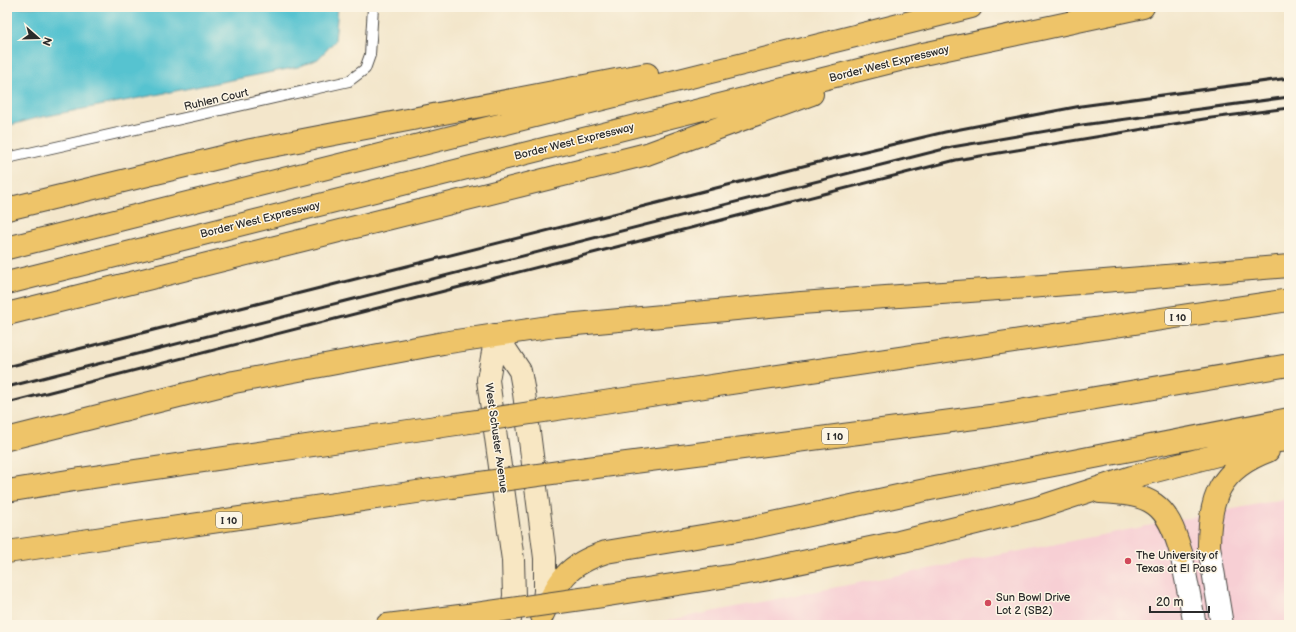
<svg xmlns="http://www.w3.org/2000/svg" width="1296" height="632" viewBox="0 0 1296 632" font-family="'Balsamiq Sans',sans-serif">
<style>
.built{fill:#f7cfd4}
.water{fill:#57c3d0;stroke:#41777e}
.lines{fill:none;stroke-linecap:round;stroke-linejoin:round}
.service-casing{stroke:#494743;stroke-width:12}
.tertiary-casing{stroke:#494743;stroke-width:24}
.secondary-casing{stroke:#494743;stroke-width:24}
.motorway-casing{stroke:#494743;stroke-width:24}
.service{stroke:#fff;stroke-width:10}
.tertiary{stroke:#fff;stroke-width:22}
.secondary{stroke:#f8e7c3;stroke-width:22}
.motorway{stroke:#eec469;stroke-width:22}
.rail{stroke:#2b2b2b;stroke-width:3}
.motorway-bridge-casing{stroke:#494743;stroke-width:24;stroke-linecap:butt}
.motorway-bridge{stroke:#eec469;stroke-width:22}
.poi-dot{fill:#d1495b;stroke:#fcf5e5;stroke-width:1.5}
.labels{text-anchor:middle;stroke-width:3;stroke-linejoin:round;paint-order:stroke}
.shield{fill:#fcf5e5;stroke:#6a6863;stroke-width:1}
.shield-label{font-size:10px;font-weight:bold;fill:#2b2b2b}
.street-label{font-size:11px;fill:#2b2b2b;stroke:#fcf5e5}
.poi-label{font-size:11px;fill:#2b2b2b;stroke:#fcf5e5;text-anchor:start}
</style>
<rect width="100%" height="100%" fill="#fcf5e5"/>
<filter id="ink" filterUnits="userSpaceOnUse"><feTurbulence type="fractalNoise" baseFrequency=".025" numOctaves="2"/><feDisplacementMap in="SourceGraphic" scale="8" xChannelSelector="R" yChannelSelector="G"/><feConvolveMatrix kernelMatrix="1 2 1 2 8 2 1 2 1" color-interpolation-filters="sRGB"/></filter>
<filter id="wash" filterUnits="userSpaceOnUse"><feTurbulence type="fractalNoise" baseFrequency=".012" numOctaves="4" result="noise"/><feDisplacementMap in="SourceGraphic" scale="16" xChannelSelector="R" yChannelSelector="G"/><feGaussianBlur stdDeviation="0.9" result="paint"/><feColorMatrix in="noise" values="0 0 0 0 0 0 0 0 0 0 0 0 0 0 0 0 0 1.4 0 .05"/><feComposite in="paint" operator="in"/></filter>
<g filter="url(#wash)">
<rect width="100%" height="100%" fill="#f3e6cb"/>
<path class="built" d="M1289,498v127h-644z"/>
<path class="water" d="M7,7h331l-3,34 -17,18 -20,8 -261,51 -30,8z"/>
</g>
<g filter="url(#ink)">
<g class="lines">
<defs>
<path id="service" d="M7,158l342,-77 16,-12 5,-14 3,-48"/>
<path id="tertiary" d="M1209,546l13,79
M1181,553l14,72"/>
<path id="secondary" d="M496,335l24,36 4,22 21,165v33l-3,23
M496,335l-8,45 25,180 1,36 -5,29"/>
<path id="motorway" d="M7,209l244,-59 396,-76
M7,248l964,-241
M7,283l916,-229 220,-47
M7,314l640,-160 165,-60
M584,405l705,-105
M7,439l227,-57 209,-39 112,-17 246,-23 241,-17 247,-20
M588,468l402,-52 299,-51
M7,491l73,-12 356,-52
M1100,492c51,2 67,10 81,61
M1209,546c0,-48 11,-77 59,-95
M7,552l444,-65
M602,596l152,-24 145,-30 138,-34 95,-31 136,-35 21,-2
M542,616c17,-36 24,-51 64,-64l144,-24 180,-39 359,-70
M387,625l89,-11"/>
</defs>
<use href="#service" class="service-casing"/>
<use href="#tertiary" class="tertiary-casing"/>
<use href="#secondary" class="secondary-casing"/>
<use href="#motorway" class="motorway-casing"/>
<use href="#service" class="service"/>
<use href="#tertiary" class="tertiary"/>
<use href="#secondary" class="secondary"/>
<use href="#motorway" class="motorway"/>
<path class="rail" d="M7,367l812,-205 126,-30 136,-26 208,-28
M7,387l945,-240 130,-22 207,-28
M7,403l949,-243 248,-41 85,-11"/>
<defs>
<path id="motorway-bridge" d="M436,427l148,-22
M451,487l137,-19
M476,614l126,-18"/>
</defs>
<use href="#motorway-bridge" class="motorway-bridge-casing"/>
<use href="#motorway-bridge" class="motorway-bridge"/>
</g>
</g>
<g class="poi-dot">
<circle cx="1128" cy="561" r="4"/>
<circle cx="988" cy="603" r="4"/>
</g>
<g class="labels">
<g class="shield">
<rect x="1165" y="309" width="26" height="16" rx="3"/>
<rect x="822" y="428" width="26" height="16" rx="3"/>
<rect x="216" y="512" width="26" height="16" rx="3"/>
</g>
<g class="shield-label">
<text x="1178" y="321">I 10</text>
<text x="835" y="440">I 10</text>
<text x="229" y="524">I 10</text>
</g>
<g class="street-label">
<text transform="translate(889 63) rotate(-14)" y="4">Border West Expressway</text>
<text transform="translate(216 99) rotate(-13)" y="4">Ruhlen Court</text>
<text transform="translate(574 141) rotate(-14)" y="4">Border West Expressway</text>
<text transform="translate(260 219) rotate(-14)" y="4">Border West Expressway</text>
<text transform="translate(497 438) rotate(82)" y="4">West Schuster Avenue</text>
</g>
<g class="poi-label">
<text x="1136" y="559">The University of<tspan x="1136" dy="13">Texas at El Paso</tspan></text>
<text x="996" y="601">Sun Bowl Drive<tspan x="996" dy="13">Lot 2 (SB2)</tspan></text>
</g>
</g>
<rect width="1296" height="632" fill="none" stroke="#fcf5e5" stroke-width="24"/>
<g transform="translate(38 38) rotate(110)" stroke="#fcf5e5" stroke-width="3" paint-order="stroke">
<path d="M0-3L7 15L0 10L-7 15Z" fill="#2b2b2b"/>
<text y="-6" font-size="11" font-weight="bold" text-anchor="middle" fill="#2b2b2b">N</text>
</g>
<path d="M1150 606v6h59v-6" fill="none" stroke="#2b2b2b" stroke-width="2"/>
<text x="1156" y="606" font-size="12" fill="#2b2b2b" stroke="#fcf5e5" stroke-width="3" paint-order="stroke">20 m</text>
</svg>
